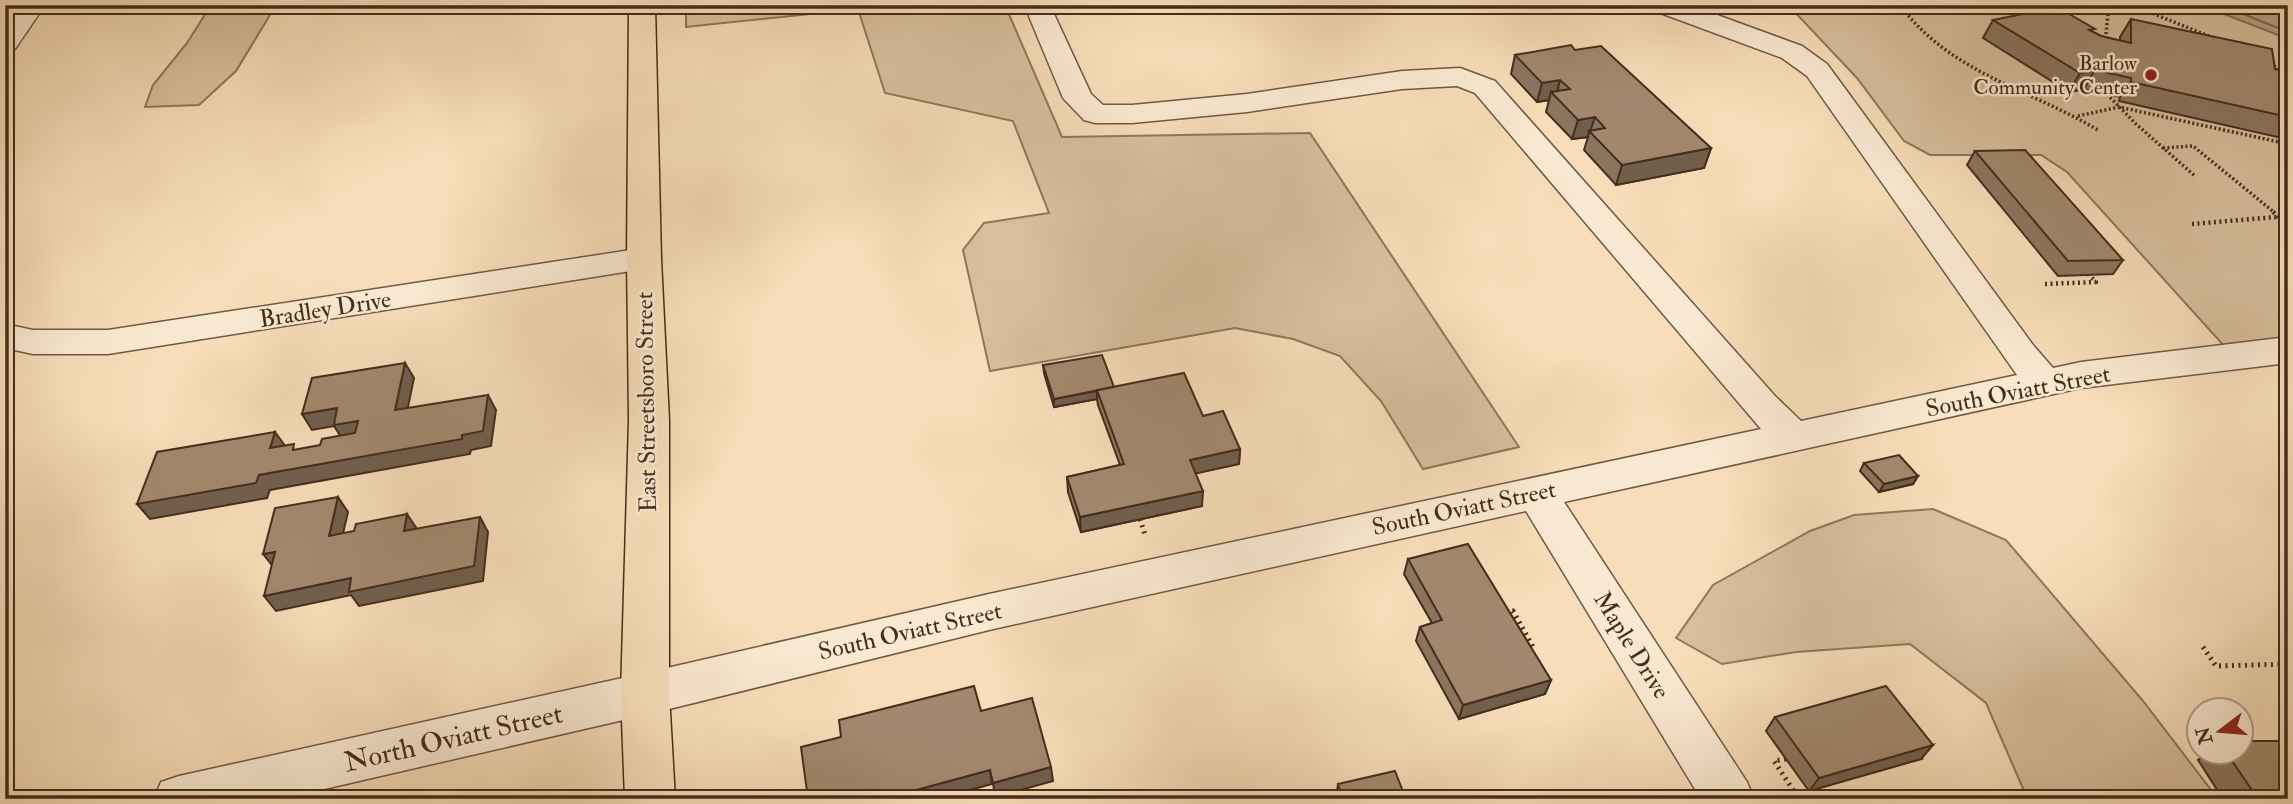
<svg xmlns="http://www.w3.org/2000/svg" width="2293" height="804" viewBox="0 0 2293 804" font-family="'IM FELL Double Pica',serif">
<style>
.green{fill:#d9bf9e;stroke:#8f765d;stroke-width:2}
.water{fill:#baa184;stroke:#8b725a;stroke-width:2}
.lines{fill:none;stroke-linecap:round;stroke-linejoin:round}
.shore{stroke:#806650;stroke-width:2}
.minor-casing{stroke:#725843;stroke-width:3}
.major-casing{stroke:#452c1c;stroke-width:3}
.path-far2{stroke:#452c1c;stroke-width:3.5;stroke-dasharray:2 2.5;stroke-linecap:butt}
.path-far1{stroke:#452c1c;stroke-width:4.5;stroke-dasharray:2 3.5;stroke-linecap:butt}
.path{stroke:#452c1c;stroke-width:5;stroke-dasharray:2 4.5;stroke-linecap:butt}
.minor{fill:#fae9d2;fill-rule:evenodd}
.major{fill:#f7ddb9;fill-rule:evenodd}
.wall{fill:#8b755f;stroke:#452c1c;stroke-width:2}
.shaded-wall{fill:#715f4d;stroke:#452c1c;stroke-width:2}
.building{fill:#a2886e;stroke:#452c1c;stroke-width:2}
.poi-dot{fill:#8f2418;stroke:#fae9d2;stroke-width:2.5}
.labels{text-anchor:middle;stroke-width:5;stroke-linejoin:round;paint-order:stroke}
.far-poi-label{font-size:21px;fill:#452c1c;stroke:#fae9d2;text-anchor:end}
.street-label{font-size:24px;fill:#452c1c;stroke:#fae9d2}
.near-street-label{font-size:28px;fill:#452c1c;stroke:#fae9d2}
</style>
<rect width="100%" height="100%" fill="#f7ddb9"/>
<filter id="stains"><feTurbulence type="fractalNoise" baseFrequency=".00286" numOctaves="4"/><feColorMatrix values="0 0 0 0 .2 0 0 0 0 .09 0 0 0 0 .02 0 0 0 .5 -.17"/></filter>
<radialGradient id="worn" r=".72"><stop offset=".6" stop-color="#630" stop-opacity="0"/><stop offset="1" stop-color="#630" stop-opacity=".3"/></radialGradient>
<path class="green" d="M211,5h65l-40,66 -37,34 -54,2 8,-22 34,-42z
M686,5h319l57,132 248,-4 209,314 -96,22 -42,-68 -41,-45 -47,-17 -58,-11 -245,43 -27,-121 21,-27 65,-10 -36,-92 -128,-28 -27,-84 -172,18z
M1782,5h506v347l-54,5 -167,-185 -26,-17h-111l-26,-14 -47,-63 -66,-70z
M1933,509l73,31 137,161 75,98h-186l-8,-8 -38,-88 -76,-59 -114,8 -74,12 -46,-26 37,-53 97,-54 44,-16z"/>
<path class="water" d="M2201,5h87v35l-10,-5z"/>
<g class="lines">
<path class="shore" d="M2221,5l67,27"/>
<defs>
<path id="minor" d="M18,5h27l-30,44 -10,2v-28z
M1034,5h26l-6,9 37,80 12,11h29l115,-11 155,-23 58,-3 35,13 280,315 26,25 216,-46 -210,-299 -25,-18 -127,-47 -4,-6h39l112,41 25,18 206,281 20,23 28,-6 207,-25v26l-207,25 -517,114 183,280 7,17h-53l-175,-288 -537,119 -344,85 -364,84h-127l7,-17 18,-6 466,-103 344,-79 772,-165 -286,-336 -18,-7 -55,3 -155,23 -115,11h-37l-11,-3 -21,-22 -35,-84z
M644,248l12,3 5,8 -5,8 -548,87h-75l-28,-6v-24l28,6h75z"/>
<path id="major" d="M629,5h26l6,254 8,161v274l6,105h-50l-4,-105 8,-274 -2,-161z"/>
</defs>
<use href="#minor" class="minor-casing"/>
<use href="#major" class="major-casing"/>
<path class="path-far2" d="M1900,5c50,68 129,84 198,125
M2132,5l79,32
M2105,43l4,-38
M2270,64l18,9
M2107,94l29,30 59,52
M2078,116l41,-9 169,37
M2163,148l30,-2 82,67"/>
<path class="path-far1" d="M2273,212l15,12
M2192,224l96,-8
M2045,284l51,-2 -7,-7"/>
<path class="path" d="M1140,519l5,16
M1506,612l7,-1 20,36
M2203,647l13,19 72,-2
M1786,759l-12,2 25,38"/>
<use href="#minor" class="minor"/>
<use href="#major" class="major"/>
</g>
<path class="wall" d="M2131,19l144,50 13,2v66l-2,2 -167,-38 1,-4 -36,-8 -15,3 -86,-54 10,-18 100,12 8,4 19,5v-4z
M1575,50l136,98 -7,20 -88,17 -32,-35 4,-13 -16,2 -26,-27 3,-12 -12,2 -26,-28 4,-19z
M1975,151l148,109 -10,14 -55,2 -91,-111z
M1043,365l160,51 37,33 -1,15 -44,9 7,33 -121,26 -13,-40 -1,-15 53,-12 -22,-60 -1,-6 -43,8 -10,-34z
M1864,463l54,13 -5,8 -34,8 -19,-21z
M1408,559l143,121 -6,14 -86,25 -43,-78 4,-14 12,-4 -28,-49z
M1775,717l146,42 -112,32 -43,-60z
M2208,752h33l47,47h-65l-25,-39z
M1338,784l68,15h-70z"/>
<path class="shaded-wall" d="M2095,70l-11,19 -15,3 11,-19z
M1560,80l-4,17 -5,-5 -2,8 -12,2 5,-19z
M1595,117l-5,15 -1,-1 -1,6 -16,2 6,-19z
M1711,148l-7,20 -88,17 6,-20z
M405,363l9,15 -10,48 -9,-16z
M1097,391v8l-43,8v-8z
M488,395l8,15 -5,36 -20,4 -1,4 -200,36 -3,8 -117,21 -13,-15 122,-29 203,-40z
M337,408l21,13 10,15 -25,4 -9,-14 -22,4 -10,-16z
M275,432l11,15 -16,1z
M1240,449l-1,15 -50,11 1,-15z
M1918,476l-5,8 -34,8 5,-8z
M1203,491l-1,15 -121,26 -1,-15z
M338,497l10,15 -9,39 -10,-15z
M407,514l10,15 -13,2z
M480,517l8,15 -5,49 -124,25 -8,-11 -75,16 -12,-15 87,-18z
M275,552v17l-12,-15z
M1551,680l-6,14 -86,25 4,-14z
M1933,745l-12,14 -112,32 10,-13z
M1051,767l2,14 -58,16 -2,-14z
M990,770l2,14 -55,15h-54z"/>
<path class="building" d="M2057,7l38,22 -6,1 12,6 30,7v-24l141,30 3,20 13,2v46l-157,-35v-4l-36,-8 -15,3 -87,-53z
M1571,45l4,5 26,-4 110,102 -89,17 -33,-34 16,-3 -10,-11 -17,3 -27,-28 19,-3 -10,-9 -18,3 -27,-28z
M2025,150l98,110 -55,1 -93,-110z
M1102,355l12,32 -60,12 -11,-34z
M405,363l-10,47 93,-15 -5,36 -21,4v4l-203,36 -3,8 -119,21 20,-52 118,-20 -5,16 24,-4 -1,6 27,-5 2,-6 33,-6 3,-12 -24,4 3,-17 -35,6 10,-36z
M1184,373l19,43 20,-5 17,38 -50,11 13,31 -123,26 -13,-40 57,-13 -27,-74z
M1899,455l19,21 -34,8 -20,-21z
M338,497l-9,39 25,-5 2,-7 51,-10 -3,17 76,-14 -6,49 -125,26 2,-14 -87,18 11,-44 -12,2 12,-46z
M1468,544l83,136 -88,25 -43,-78 22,-7 -34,-61z
M974,686l7,25 51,-13 19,69 -58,16 -3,-13 -107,29h-75l-7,-52 40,-10 -2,-17z
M1886,686l47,59 -114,33 -44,-61z
M2241,741h47v58h-30l-32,-47h15z
M1395,771l11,28h-63l-5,-15z"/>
<circle class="poi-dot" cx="2151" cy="75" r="7"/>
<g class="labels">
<g class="far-poi-label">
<text x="2137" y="70">Barlow<tspan x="2137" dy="24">Community Center</tspan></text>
</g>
<g class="street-label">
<text transform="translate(325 309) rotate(-9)" y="8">Bradley Drive</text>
<text transform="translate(2018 391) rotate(-11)" y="8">South Oviatt Street</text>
<text transform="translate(646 402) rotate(-91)" y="8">East Streetsboro Street</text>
<text transform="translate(1464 508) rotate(-12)" y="8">South Oviatt Street</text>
<text transform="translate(910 631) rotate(-13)" y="8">South Oviatt Street</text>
<text transform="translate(1632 645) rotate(58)" y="8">Maple Drive</text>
</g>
<g class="near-street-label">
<text transform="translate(453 737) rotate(-13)" y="10">North Oviatt Street</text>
</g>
</g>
<rect width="2293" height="804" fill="none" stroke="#f7ddb9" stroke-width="28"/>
<rect x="7" y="7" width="2279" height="790" fill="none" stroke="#452c1c" stroke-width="3.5"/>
<rect x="14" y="14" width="2265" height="776" fill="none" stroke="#452c1c" stroke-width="2"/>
<g transform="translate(2220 731) rotate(254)"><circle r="33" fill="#fae9d2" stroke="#b29d89" stroke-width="2"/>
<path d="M0-5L12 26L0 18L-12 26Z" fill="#8f2418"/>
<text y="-10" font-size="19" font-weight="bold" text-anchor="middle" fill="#452c1c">N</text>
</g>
<rect width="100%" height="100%" filter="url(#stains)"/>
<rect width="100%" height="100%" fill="url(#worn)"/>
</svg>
